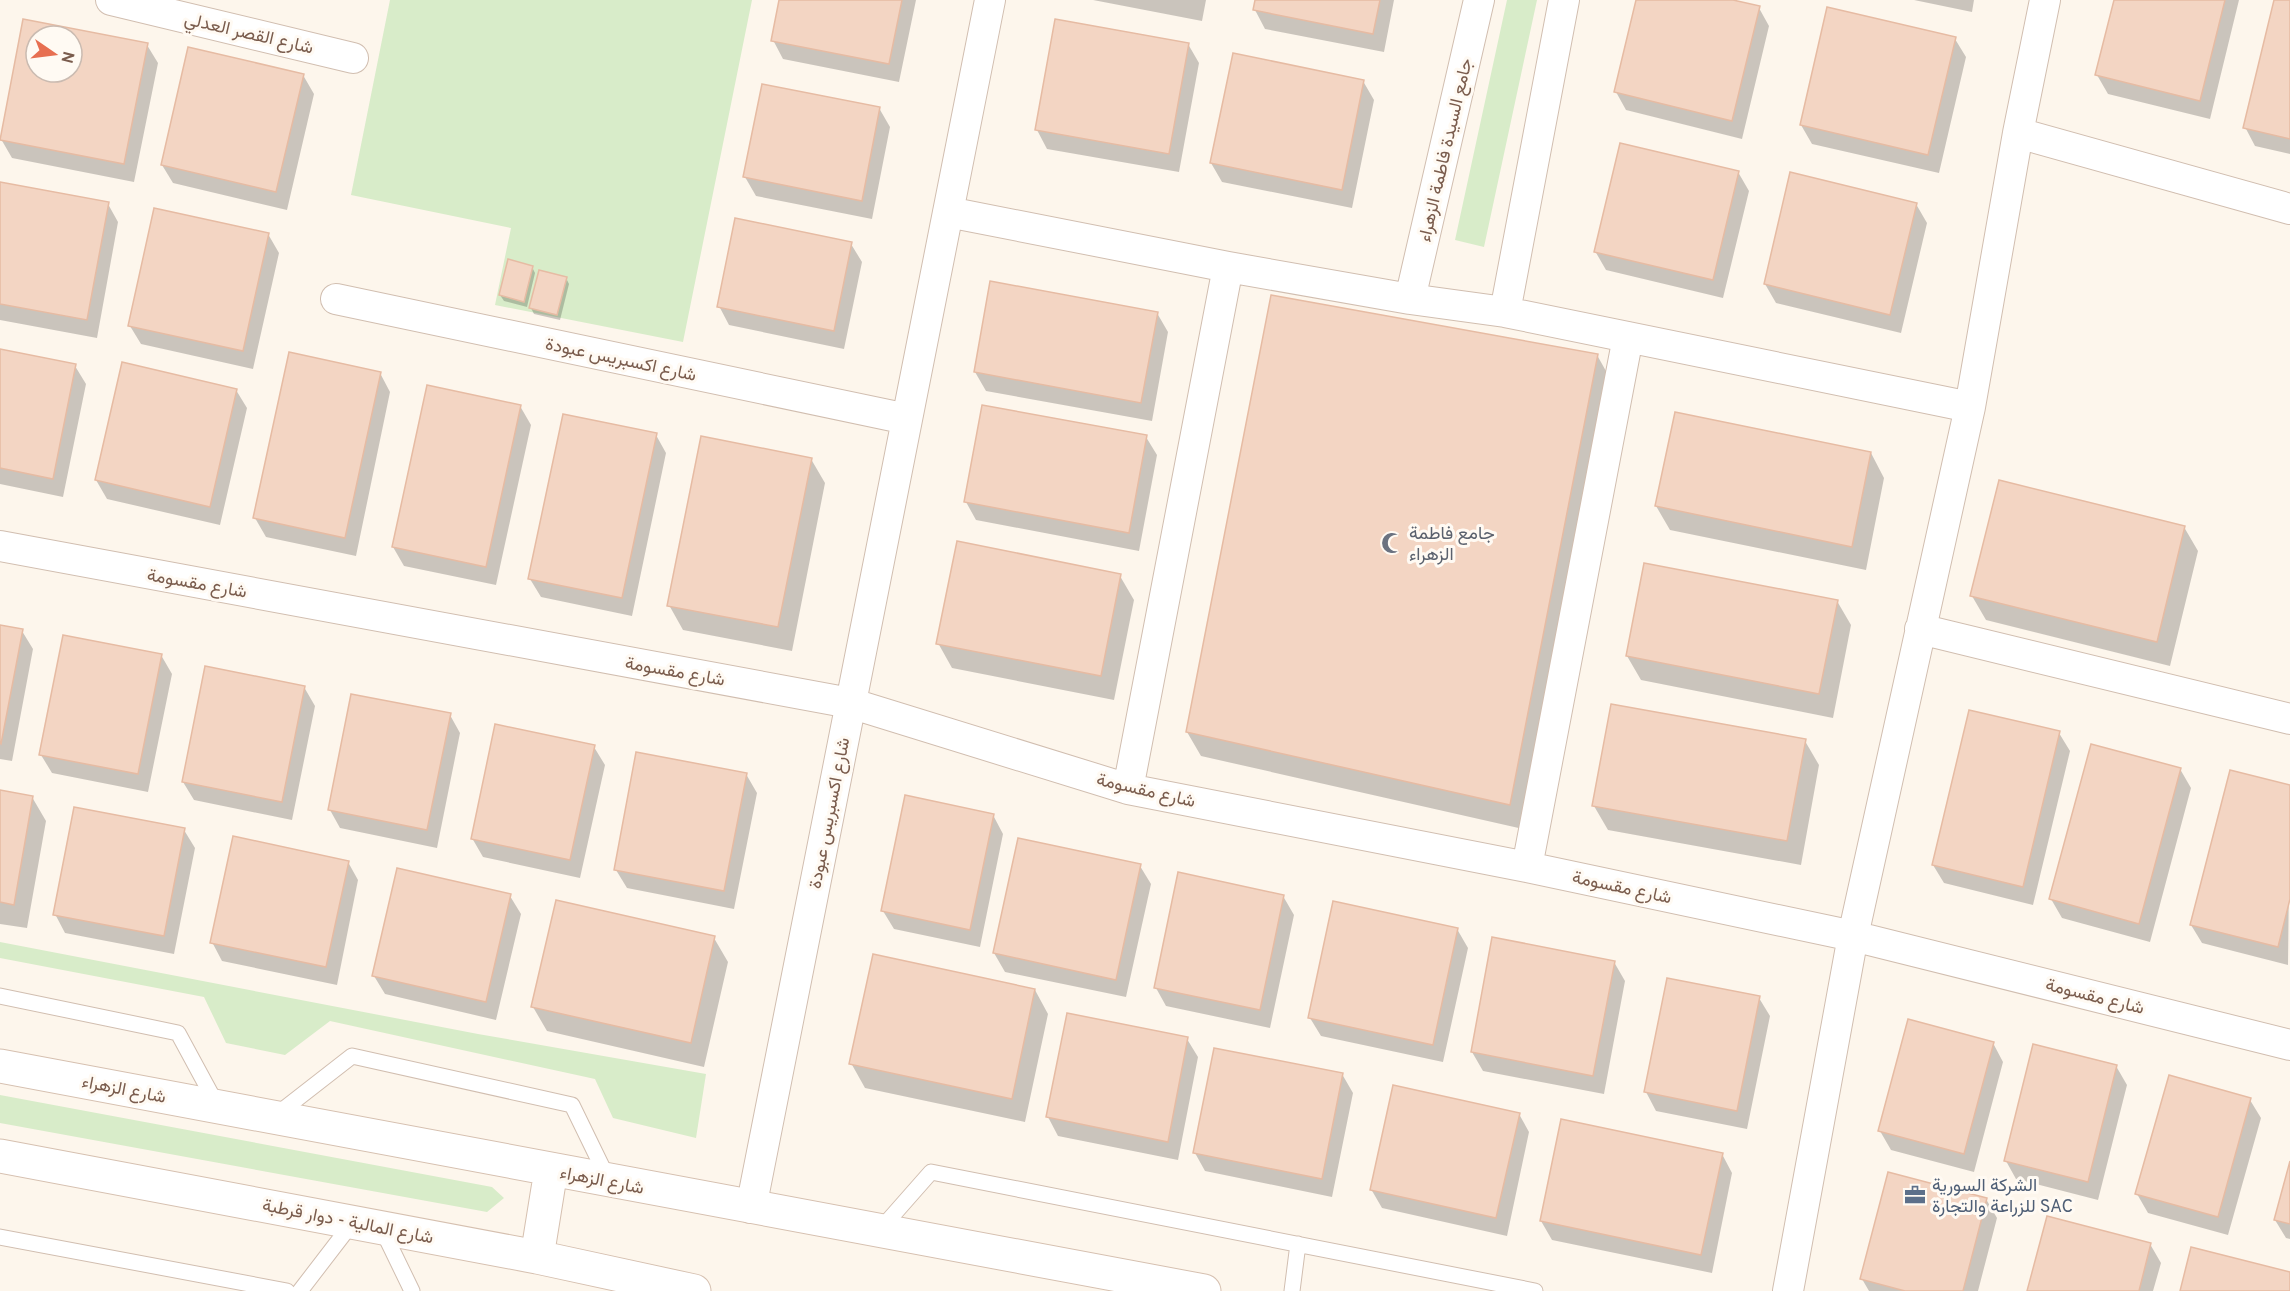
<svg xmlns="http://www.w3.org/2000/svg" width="2290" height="1291" viewBox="0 0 2290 1291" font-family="Overpass,Vazirmatn,sans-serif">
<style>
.green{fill:#d8ecc9}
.shadow{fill:#0003;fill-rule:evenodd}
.building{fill:#f3d5c3;stroke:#e6bba3;stroke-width:1.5;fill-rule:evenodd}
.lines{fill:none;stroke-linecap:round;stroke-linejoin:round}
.service-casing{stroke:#d1beb0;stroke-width:17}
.minor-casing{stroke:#d1beb0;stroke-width:32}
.secondary-casing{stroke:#d6c0b0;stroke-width:35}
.service{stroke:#fff;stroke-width:15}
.minor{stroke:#fff;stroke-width:30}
.secondary{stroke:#fff;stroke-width:33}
.labels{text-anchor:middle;stroke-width:6;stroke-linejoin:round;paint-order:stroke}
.street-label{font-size:18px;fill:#7a5c4d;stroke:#fffaf3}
.worship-label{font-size:18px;fill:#5b616d;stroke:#fffaf3;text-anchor:start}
.service-label{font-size:18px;fill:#4e5e75;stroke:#fffaf3;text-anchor:start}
</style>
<rect width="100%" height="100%" fill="#fdf6ec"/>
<path class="green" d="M390,0h362l-69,342 -188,-37 16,-77 -160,-33z
M1507,0h30l-53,247 -29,-7z
M0,942l478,92 228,40 -10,64 -83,-20 -18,-39 -265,-58 -45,34 -59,-12 -22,-46 -204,-39z
M0,1095l492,92 12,11 -17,14 -487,-89z"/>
<path class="shadow" d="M781,0h135l-17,82 -116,-23 -10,-19z
M1093,0h113l-4,21z
M1257,0h137l-10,52 -119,-23 -10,-19z
M1638,0h88l33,8 10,18 -27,113 -116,-29 -10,-18z
M1914,0h60l-2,12z
M2115,0h124l-29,119 -102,-25 -11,-19z
M2276,0h14v154l-35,-8 -10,-19z
M24,21l123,24 11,18 -24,119 -122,-24 -11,-19zM36,36h36v36h-36z
M1955,39l11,18 -27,116 -127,-29 -11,-19z
M1188,44l11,19 -20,109 -132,-23 -10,-19z
M303,75l11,19 -27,116 -114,-27 -11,-18z
M1363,81l11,19 -22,108 -130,-26 -11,-19z
M879,108l11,19 -18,92 -116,-23 -11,-19z
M1738,172l11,19 -26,107 -117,-28 -11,-19z
M0,184l108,20 10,18 -21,116 -97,-18z
M1916,204l11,19 -26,110 -125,-30 -11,-19z
M268,234l11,19 -26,116 -112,-25 -11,-18z
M851,244l11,18 -18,87 -115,-24 -10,-19z
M532,267l3,6 -8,34 -23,-6 -4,-6z
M566,278l3,6 -9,36 -26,-6 -3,-6z
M991,283l166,30 11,19 -16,89 -166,-30 -11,-19z
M0,351l75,15 11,18 -23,113 -63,-13z
M1597,355l14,25 -88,449 -322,-73 -14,-24z
M380,373l10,19 -34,164 -90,-19 -11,-19z
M236,390l11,18 -27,117 -113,-26 -11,-19z
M520,406l11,19 -35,160 -92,-19 -11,-19z
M656,435l10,18 -34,163 -91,-19 -11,-18z
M1146,437l11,18 -18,96 -163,-31 -10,-18z
M1871,453l13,25 -18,92 -196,-40 -14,-24z
M811,459l14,24 -33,168 -109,-21 -14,-25z
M2184,527l14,24 -28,115 -184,-46 -14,-24z
M1120,576l14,24 -20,100 -162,-32 -14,-25z
M1837,601l14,24 -18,93 -192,-38 -14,-24z
M0,626l22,5 11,18 -21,112 -12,-2z
M161,655l11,19 -24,118 -96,-19 -11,-18z
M304,687l11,19 -23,114 -98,-20 -11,-18z
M450,715l10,18 -23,115 -97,-20 -10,-18z
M2059,733l11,18 -37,154 -89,-22 -11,-18z
M1805,741l14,24 -18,100 -193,-35 -14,-24z
M594,747l11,18 -25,113 -97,-21 -11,-19z
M2180,769l11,19 -41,154 -88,-24 -11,-19z
M746,774l11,19 -23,116 -107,-21 -11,-18z
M2290,786l-2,179 -86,-22 -11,-18z
M0,792l32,5 14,24 -19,107 -27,-4z
M993,815l10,19 -23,113 -86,-18 -11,-18z
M184,830l11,18 -21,106 -109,-21 -10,-19z
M348,862l10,18 -21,105 -115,-24 -10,-19z
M1140,866l11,18 -25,113 -121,-25 -11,-19z
M510,896l11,18 -25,106 -111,-26 -11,-18z
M1283,896l11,19 -24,113 -104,-22 -10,-18z
M1457,929l11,19 -25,114 -122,-26 -11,-18z
M714,938l14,24 -24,105 -157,-36 -14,-24z
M1614,962l11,19 -21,113 -121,-23 -11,-19z
M1035,990l13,24 -23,108 -160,-34 -14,-25z
M1759,998l11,18 -23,113 -91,-18 -10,-19z
M1187,1039l11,18 -20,103 -120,-24 -10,-19z
M1993,1043l10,19 -29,110 -83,-22 -11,-19z
M2116,1066l11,19 -29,115 -82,-21 -10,-18z
M1342,1074l11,19 -21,104 -127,-26 -10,-18z
M2250,1100l11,18 -33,117 -80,-22 -11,-19z
M1519,1114l10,18 -22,104 -125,-28 -11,-19z
M1722,1154l10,19 -20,100 -160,-33 -11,-19z
M2290,1167v72l-4,-1 -11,-18z
M1986,1199l11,19 -19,73h-109l-7,-12z
M2150,1244l11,19 -8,28h-124z"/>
<path class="building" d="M779,0h123l-13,64 -118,-23z
M1255,0h125l-7,34 -120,-24z
M1636,0h97l27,6 -28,115 -118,-29z
M2114,0h111l-25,101 -105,-26z
M2274,0h16v139l-47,-11z
M1827,7l129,30 -28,118 -128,-30z
M23,19l125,24 -24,121 -124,-24zM36,36h36v36h-36z
M1055,19l134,24 -20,111 -134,-24z
M188,47l116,27 -28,118 -115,-27z
M1233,53l131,27 -22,110 -132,-27z
M762,84l118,23 -18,94 -119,-24z
M1620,143l119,28 -26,109 -119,-28z
M1790,172l127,31 -27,112 -126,-31z
M0,182l109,20 -22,118 -87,-16z
M154,208l115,25 -26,118 -115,-25z
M735,218l117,24 -18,89 -117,-24z
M508,259l25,7 -9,36 -25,-7z
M539,270l28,7 -10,38 -28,-7z
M990,281l168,31 -17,91 -167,-31z
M1271,295l327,59 -88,451 -324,-73z
M0,349l76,15 -23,115 -53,-11z
M289,352l92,20 -36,166 -92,-20z
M122,362l115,27 -27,118 -115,-27z
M427,385l94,20 -35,162 -94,-20z
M982,405l165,30 -18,98 -165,-31z
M1675,412l196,40 -19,95 -197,-41z
M563,414l94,19 -35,165 -94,-19z
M701,436l111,22 -34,169 -111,-21z
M1999,480l186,46 -28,116 -187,-46z
M957,541l164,33 -20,102 -165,-32z
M1644,563l194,37 -19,94 -193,-38z
M0,625l23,4 -22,115 -1,-1z
M63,635l99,19 -24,120 -99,-19z
M205,666l100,20 -23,116 -100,-20z
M351,694l100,19 -24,117 -99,-20z
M1611,704l195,35 -19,102 -195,-35z
M1969,710l91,21 -37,156 -91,-22z
M495,724l100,21 -25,115 -99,-21z
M2091,744l90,24 -42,156 -90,-25z
M636,752l111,21 -23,118 -110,-21z
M2230,770l60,15v114l-12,48 -88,-22z
M0,790l33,6 -19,109 -14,-3z
M905,795l89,19 -24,116 -89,-19z
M74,807l111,21 -21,108 -111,-21z
M233,836l116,25 -23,106 -116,-24z
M1018,838l123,26 -25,116 -123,-27z
M397,868l114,26 -25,108 -114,-26z
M1178,872l106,23 -24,115 -106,-22z
M556,900l159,36 -24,107 -160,-36z
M1333,901l125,27 -25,117 -125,-27z
M1492,937l123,24 -22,115 -122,-24z
M873,954l162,35 -23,110 -163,-35z
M1667,978l93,18 -23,115 -93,-19z
M1067,1013l121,24 -20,105 -122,-25z
M1908,1019l86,23 -30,112 -86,-23z
M2033,1044l84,21 -29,117 -84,-21z
M1214,1048l129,25 -21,106 -129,-26z
M2169,1075l82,23 -33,119 -83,-23z
M1393,1085l127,28 -24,105 -126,-28z
M1561,1119l162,34 -22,102 -161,-34z
M2290,1161v63l-16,-4z
M1888,1172l99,26 -24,93h-58l-45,-12z
M2047,1216l104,27 -12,48h-112z
M2191,1247l99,25v19h-110z"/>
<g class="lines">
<defs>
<path id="service" d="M0,996l178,37 39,72
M275,1116l77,-60 220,49 36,74
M381,1227l31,64
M879,1231l52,-59 604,119
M0,1237l287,54
M300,1291l53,-69
M1292,1291l6,-47"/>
<path id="minor" d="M111,0l242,58
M2018,133l272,76
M948,212l280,55 182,32 95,13 465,95
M336,299l571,120
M1410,299l69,-299
M1505,312l59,-312
M0,546l850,157 278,86 399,78 326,69 437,109
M1920,629l370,90
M1128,789l100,-522
M1527,867l101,-530
M751,1208l239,-1208
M1788,1291l65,-355 117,-529 48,-274 27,-133"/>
<path id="secondary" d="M0,1066l1204,225
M0,1156l537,101 157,34
M537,1257l14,-87"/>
</defs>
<use href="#service" class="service-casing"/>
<use href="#minor" class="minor-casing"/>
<use href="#secondary" class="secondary-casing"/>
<use href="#service" class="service"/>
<use href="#minor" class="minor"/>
<use href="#secondary" class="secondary"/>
</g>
<defs>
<symbol id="mosque-bare" viewBox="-9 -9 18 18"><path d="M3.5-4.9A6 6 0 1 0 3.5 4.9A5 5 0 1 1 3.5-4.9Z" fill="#6b7280" stroke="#fffaf3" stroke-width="2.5" paint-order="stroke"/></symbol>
<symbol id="office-bare" viewBox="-9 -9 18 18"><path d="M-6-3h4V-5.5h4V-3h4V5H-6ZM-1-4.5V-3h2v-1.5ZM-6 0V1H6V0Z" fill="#5c6f8a" stroke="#fffaf3" stroke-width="2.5" paint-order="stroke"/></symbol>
</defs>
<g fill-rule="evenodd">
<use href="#mosque-bare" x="1377" y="528" width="30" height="30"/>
<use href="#office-bare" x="1900" y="1180" width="30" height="30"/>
</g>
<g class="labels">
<g class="street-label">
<text transform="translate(249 33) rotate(13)" y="6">شارع القصر العدلي</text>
<text transform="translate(1445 150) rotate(-77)" y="6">جامع السيدة فاطمة الزهراء</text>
<text transform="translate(621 359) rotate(12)" y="6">شارع اكسبريس عبودة</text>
<text transform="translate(197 583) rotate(10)" y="6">شارع مقسومة</text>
<text transform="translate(675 671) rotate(10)" y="6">شارع مقسومة</text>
<text transform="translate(1146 790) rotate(13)" y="6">شارع مقسومة</text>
<text transform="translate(829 813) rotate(-79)" y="6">شارع اكسبريس عبودة</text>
<text transform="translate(1622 887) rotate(12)" y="6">شارع مقسومة</text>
<text transform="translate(2095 996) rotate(14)" y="6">شارع مقسومة</text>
<text transform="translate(124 1089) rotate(11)" y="6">شارع الزهراء</text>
<text transform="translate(602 1180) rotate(11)" y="6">شارع الزهراء</text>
<text transform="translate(348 1221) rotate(11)" y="6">شارع المالية - دوار قرطبة</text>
</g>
<g class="worship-label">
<text x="1409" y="539">جامع فاطمة<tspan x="1409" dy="21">الزهراء</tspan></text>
</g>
<g class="service-label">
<text x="1932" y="1191">الشركة السورية<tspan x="1932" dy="21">للزراعة والتجارة SAC</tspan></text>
</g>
</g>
<g transform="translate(54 54) rotate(104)"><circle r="28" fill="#fffaf3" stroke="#cabbb1" stroke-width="1.5"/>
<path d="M0-4.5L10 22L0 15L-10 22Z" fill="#e76f51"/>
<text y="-9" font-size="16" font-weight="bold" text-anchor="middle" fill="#7a5c4d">N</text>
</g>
</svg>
